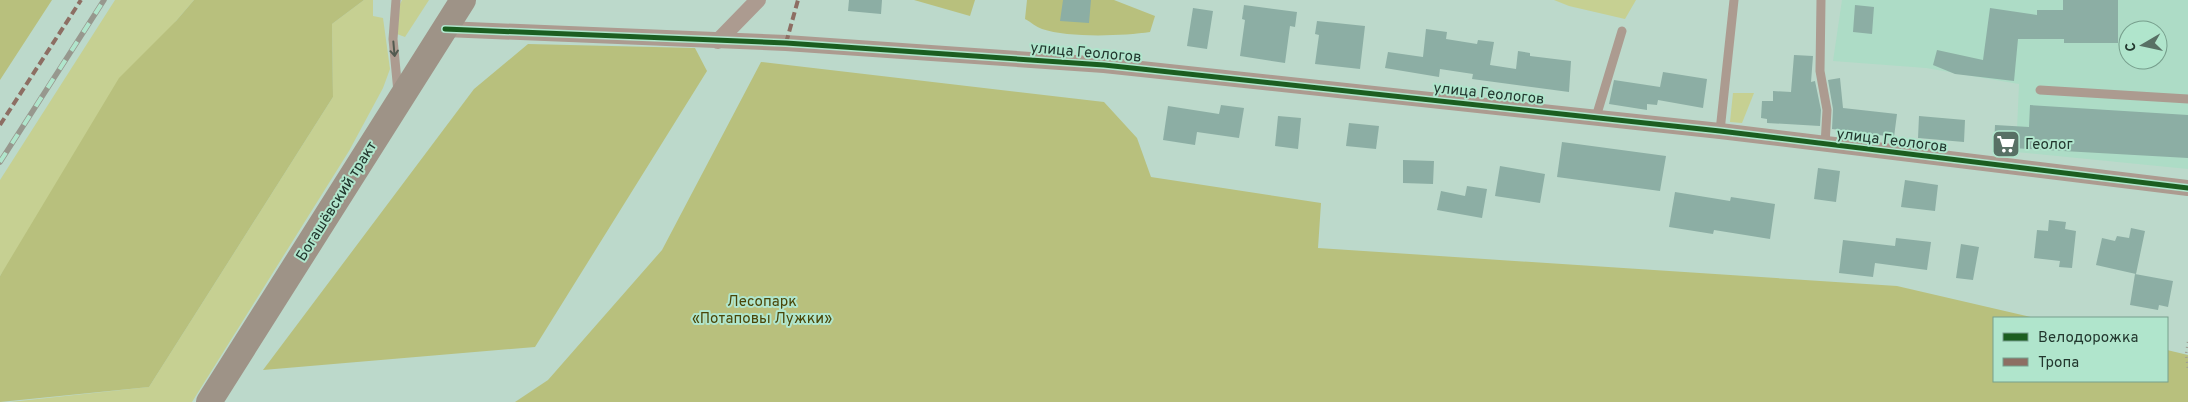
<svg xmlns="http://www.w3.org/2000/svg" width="2188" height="402" viewBox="0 0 2188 402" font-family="Overpass,sans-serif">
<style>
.built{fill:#addcc6;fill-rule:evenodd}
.green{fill:#c6d092}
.forest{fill:#b8c07d}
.building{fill:#8caea4}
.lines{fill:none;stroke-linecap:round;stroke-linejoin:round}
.path{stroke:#9e9b91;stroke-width:2.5;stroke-dasharray:1 4;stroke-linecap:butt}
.service{stroke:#ac9b90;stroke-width:9}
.minor{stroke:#ac9b90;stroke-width:16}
.primary{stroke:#9e9387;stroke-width:26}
.rail-casing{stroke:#97988e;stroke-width:5.5}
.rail{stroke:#b0e5cc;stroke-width:4;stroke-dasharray:11;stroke-linecap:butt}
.quiet{stroke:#8d6e63;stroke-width:4;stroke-dasharray:8 4;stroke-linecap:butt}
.cycleway-casing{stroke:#b0e5cc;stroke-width:8}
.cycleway{stroke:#1b5e20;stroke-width:5}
.oneway{stroke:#525a50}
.labels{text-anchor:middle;stroke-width:4;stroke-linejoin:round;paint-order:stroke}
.street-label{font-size:15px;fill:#22372e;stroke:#b0e5cc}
.poi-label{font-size:15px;fill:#22372e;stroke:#b0e5cc;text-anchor:start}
.park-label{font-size:15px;fill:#4a4507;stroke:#b0e5cc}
</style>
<rect width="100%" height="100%" fill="#bcd9cb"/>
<path class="built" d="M1842,0h346v169l-172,-17 3,-68 -93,-16 -93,-7zM2128,30h30v30h-30z"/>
<path class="green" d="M115,0h79l-18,21 -176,255v-96z
M364,0h9v16l10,2 7,51 -7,19 -34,63 -157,251h-182l139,-15 184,-290 -1,-73z
M402,0h27l-24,37 -8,-3 3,-30z
M1554,0h82l-11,19 -56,-13z
M1733,93h21l-12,30 -12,-1z"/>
<path class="forest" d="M0,0h52l-52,80z
M194,0h170l-32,24 1,73 -184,290 -149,15v-126l119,-198 57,-57z
M914,0h61l-5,16z
M1027,0h87l41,16 -5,16c-27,4 -82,6 -108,-3 -6,-2 -11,-7 -17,-10z
M528,44l167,4 12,23 -172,276 -272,23 211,-281z
M761,62l343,40 33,36 14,39 170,26 -3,45 579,38 138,32h-41v63h173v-31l21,5v47h-1673l33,-22 114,-130z"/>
<path class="building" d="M849,0h33l-1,14 -33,-3z
M1063,0h28l-2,23 -29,-2z
M2063,0h55v43h-54v-4h-46l-4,42 -59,-7 -22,-9 4,-15 46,10 7,-52 47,7v-5h26z
M1244,5l53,7 -2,15 -5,-1 -5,37 -45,-7 5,-36 -3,-1z
M1855,5l19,2 -2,27 -19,-2z
M1193,8l20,3 -6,38 -20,-3z
M1317,21l48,5 -5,43 -45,-5 4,-29 -4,-1z
M1426,29l21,3 -1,7 31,5 1,-4 16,2 -4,23 26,4 2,-18 12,2v3l41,5 -2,31 -97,-13 1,-5 -33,-5 -1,8 -54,-9 3,-16 35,5z
M1794,55l19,1 -2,26 4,-1 6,29 -1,16 -53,-3v-4l-6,-1 1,-17h11v-10l18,1z
M1663,72l44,7 -4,29 -45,-8 -1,5 -10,-1v6l-38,-6 5,-24 46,7z
M1840,78l3,30 54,6 -3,23 -62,-8 1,-20 -5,-29z
M1221,105l23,3 -5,30 -42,-6 -2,13 -32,-5 5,-34 51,8z
M2030,105l158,10v43l-194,-11 1,-22 34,2z
M1278,116l23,2 -3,31 -23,-3z
M1919,116l46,4 -1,22 -46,-4z
M1349,123l30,3 -3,23 -30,-3z
M1562,142l104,14 -6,35 -103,-14z
M1403,160l31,1 -1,23 -30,-1z
M1500,166l45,8 -5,29 -45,-7z
M1818,168l22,3 -4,31 -22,-3z
M1905,180l33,5 -3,26 -34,-4z
M1467,186l20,3 -5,29 -45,-8 4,-19 24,5z
M1675,192l55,9 1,-4 44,7 -5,35 -56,-9 -1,4 -44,-7z
M2049,220l17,2 -1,7 11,2 -4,37 -13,-1 1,-6 -26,-3 3,-28 11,1z
M2131,228l14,3 -9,43 -40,-9 6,-27 13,3 2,-5 12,2z
M1896,238l35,4 -4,28 -52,-7 -2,14 -34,-4 4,-33 52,6z
M1961,244l18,3 -6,33 -17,-2z
M2135,274l38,7 -5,26 -9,-2 -1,5 -28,-5z"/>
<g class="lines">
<path class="path" d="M2188,342l-2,12 2,15"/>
<path class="service" d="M396,0l-3,39 5,53
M1821,0l-1,71 7,39 -2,35
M2040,90l148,9
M1596,117l26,-86
M1720,131l14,-131"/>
<path class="minor" d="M445,29l341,14 318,22 616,66 468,57
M718,41l40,-41"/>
<path class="primary" d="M209,402l254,-402"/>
<defs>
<path id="rail" d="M0,162l104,-162"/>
</defs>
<use href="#rail" class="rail-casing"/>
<use href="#rail" class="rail"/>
<path class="quiet" d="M786,43l12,-43
M0,125l81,-125"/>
<defs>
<path id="cycleway" d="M445,29l341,14 318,22 616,66 468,57"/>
</defs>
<use href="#cycleway" class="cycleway-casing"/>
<use href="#cycleway" class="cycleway"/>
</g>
<defs><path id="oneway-shaft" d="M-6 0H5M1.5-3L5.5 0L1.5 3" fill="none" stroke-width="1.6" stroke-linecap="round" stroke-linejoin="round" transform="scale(1.25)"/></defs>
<use class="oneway" href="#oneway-shaft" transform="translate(394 49) rotate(85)"/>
<defs>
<symbol id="supermarket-square" viewBox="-11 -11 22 22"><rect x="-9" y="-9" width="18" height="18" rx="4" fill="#587065" stroke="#b0e5cc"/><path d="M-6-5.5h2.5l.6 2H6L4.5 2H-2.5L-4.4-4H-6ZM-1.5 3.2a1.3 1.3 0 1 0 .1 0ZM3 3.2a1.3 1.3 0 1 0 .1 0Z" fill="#fff"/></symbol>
</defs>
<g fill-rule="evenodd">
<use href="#supermarket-square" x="1990" y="128" width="32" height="32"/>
</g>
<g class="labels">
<g class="street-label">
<text transform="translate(1086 52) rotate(5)" y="5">улица Геологов</text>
<text transform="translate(1489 93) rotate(6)" y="5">улица Геологов</text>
<text transform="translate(1892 140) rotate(7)" y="5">улица Геологов</text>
<text transform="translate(336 201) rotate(-58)" y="5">Богашёвский тракт</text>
</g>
<g class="poi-label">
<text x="2025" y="149">Геолог</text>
</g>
<g class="park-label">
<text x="762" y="306">Лесопарк<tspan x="762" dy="17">«Потаповы Лужки»</tspan></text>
</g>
</g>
<rect x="1993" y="317" width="175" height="65" fill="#b0e5cc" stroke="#779f8d"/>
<rect x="2003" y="333" width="25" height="8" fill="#1b5e20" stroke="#779f8d"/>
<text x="2038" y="342" font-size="15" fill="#22372e">Велодорожка</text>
<rect x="2003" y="358" width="25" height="8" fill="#8d6e63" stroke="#779f8d"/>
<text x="2038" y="367" font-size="15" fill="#22372e">Тропа</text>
<g transform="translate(2143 45) rotate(261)"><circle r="24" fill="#b0e5cc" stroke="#779f8d"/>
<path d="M0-4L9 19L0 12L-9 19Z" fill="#587065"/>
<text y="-8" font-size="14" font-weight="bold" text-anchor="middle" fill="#22372e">С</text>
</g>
</svg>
